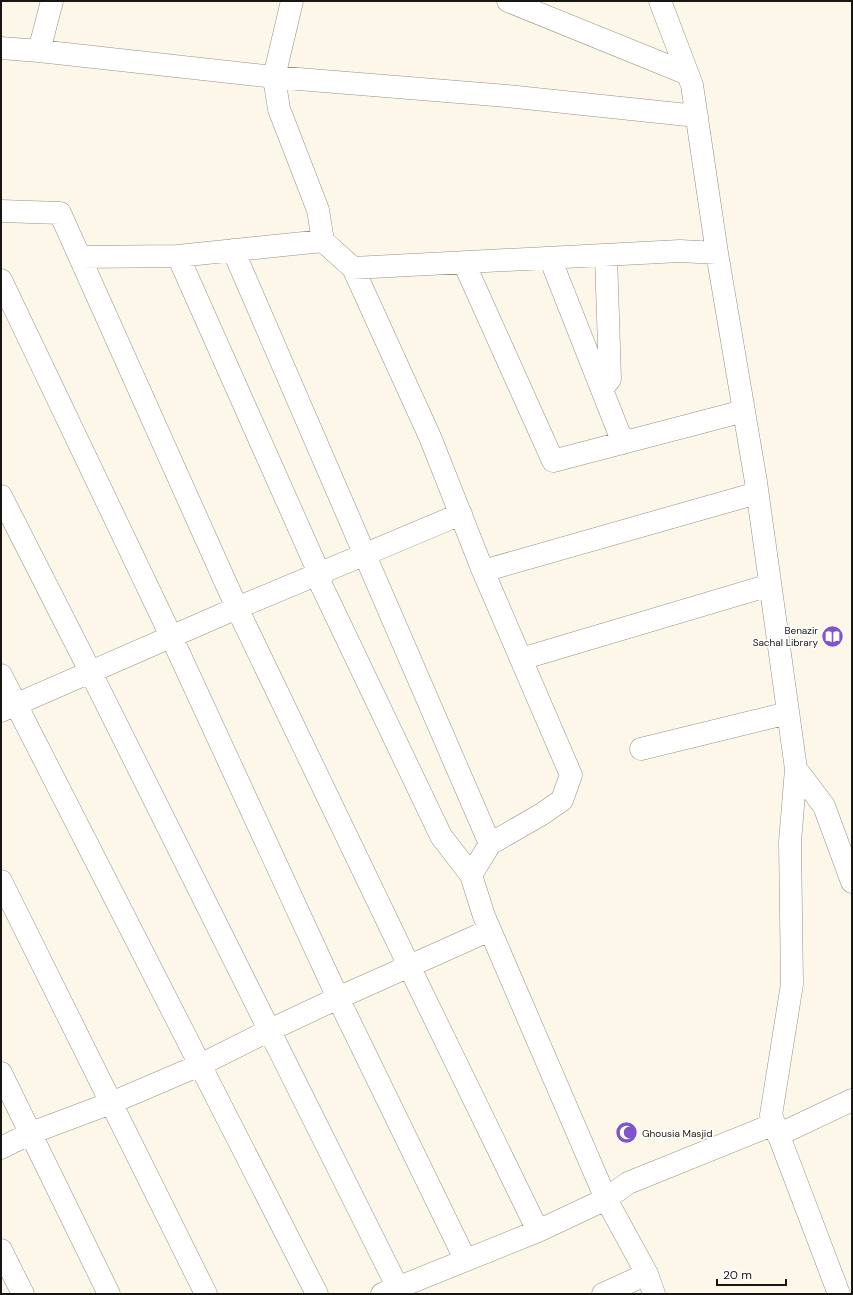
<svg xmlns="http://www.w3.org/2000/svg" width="853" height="1295" viewBox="0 0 853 1295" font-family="'DM Sans',sans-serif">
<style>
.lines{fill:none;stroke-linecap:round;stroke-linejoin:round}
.minor-casing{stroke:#969184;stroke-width:23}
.minor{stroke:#fff;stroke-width:22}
.labels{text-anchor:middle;stroke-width:3.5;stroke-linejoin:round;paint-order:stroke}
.poi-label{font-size:10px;fill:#181612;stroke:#fff;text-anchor:end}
</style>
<rect width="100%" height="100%" fill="#fcf7e9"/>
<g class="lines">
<defs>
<path id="minor" d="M292,1l-18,76 5,32 39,101 5,31
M508,1l180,73
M660,1l32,84 25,168 39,229 40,287 -6,73 2,142 -21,131 68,179
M1,48l38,3 235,26 233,19 190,20
M39,51l13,-50
M1,211l59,2 177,395 172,358 129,265
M233,250l257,594
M178,256l145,-15 30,27 327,-17 37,2
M80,257l98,-1 141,317
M550,258l73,185
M464,263l89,198 191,-50
M353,268l77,169 53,134 88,204 -9,25 -20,14 -52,30 -19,31 13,41 122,283 22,-16 146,-59
M1,280l170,356 167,362 127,261
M602,389l8,-10 -4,-124
M1,496l89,175 308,617
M483,571l274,-78
M316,574l125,262 30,39
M521,659l249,-74
M1,675l316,619
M1,711l236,-103 224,-94
M641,749l147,-36
M796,769l28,37 28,76
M1,881l205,413
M1,1073l108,221
M778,1135l74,-35
M1,1148l30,-15 80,-30 89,-38 70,-35 68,-32 152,-68
M1,1250l22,44
M382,1294l156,-63 68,-32 41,75 7,20
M603,1294l44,-20"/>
</defs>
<use href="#minor" class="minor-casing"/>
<use href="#minor" class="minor"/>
</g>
<defs>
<symbol id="library-disc" viewBox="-11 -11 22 22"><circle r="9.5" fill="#8054cd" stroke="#fff"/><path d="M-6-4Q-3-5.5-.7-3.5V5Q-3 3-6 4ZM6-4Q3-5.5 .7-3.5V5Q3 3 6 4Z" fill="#fff"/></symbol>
<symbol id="mosque-disc" viewBox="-11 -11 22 22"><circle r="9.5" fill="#8054cd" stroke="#fff"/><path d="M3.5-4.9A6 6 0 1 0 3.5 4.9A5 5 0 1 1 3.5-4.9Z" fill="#fff"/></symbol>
</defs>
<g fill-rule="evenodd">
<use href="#library-disc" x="820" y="624" width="25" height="25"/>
<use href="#mosque-disc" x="614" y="1120" width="25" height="25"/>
</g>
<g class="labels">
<g class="poi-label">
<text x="818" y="634">Benazir<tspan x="818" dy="12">Sachal Library</tspan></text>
<text x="642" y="1137" text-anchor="start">Ghousia Masjid</text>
</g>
</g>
<rect width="853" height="1295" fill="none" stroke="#181612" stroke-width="4"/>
<path d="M717 1279v6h69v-6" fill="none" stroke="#181612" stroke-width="2"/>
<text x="723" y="1279" font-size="12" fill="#181612" stroke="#ffffff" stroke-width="3" paint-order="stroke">20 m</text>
</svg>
